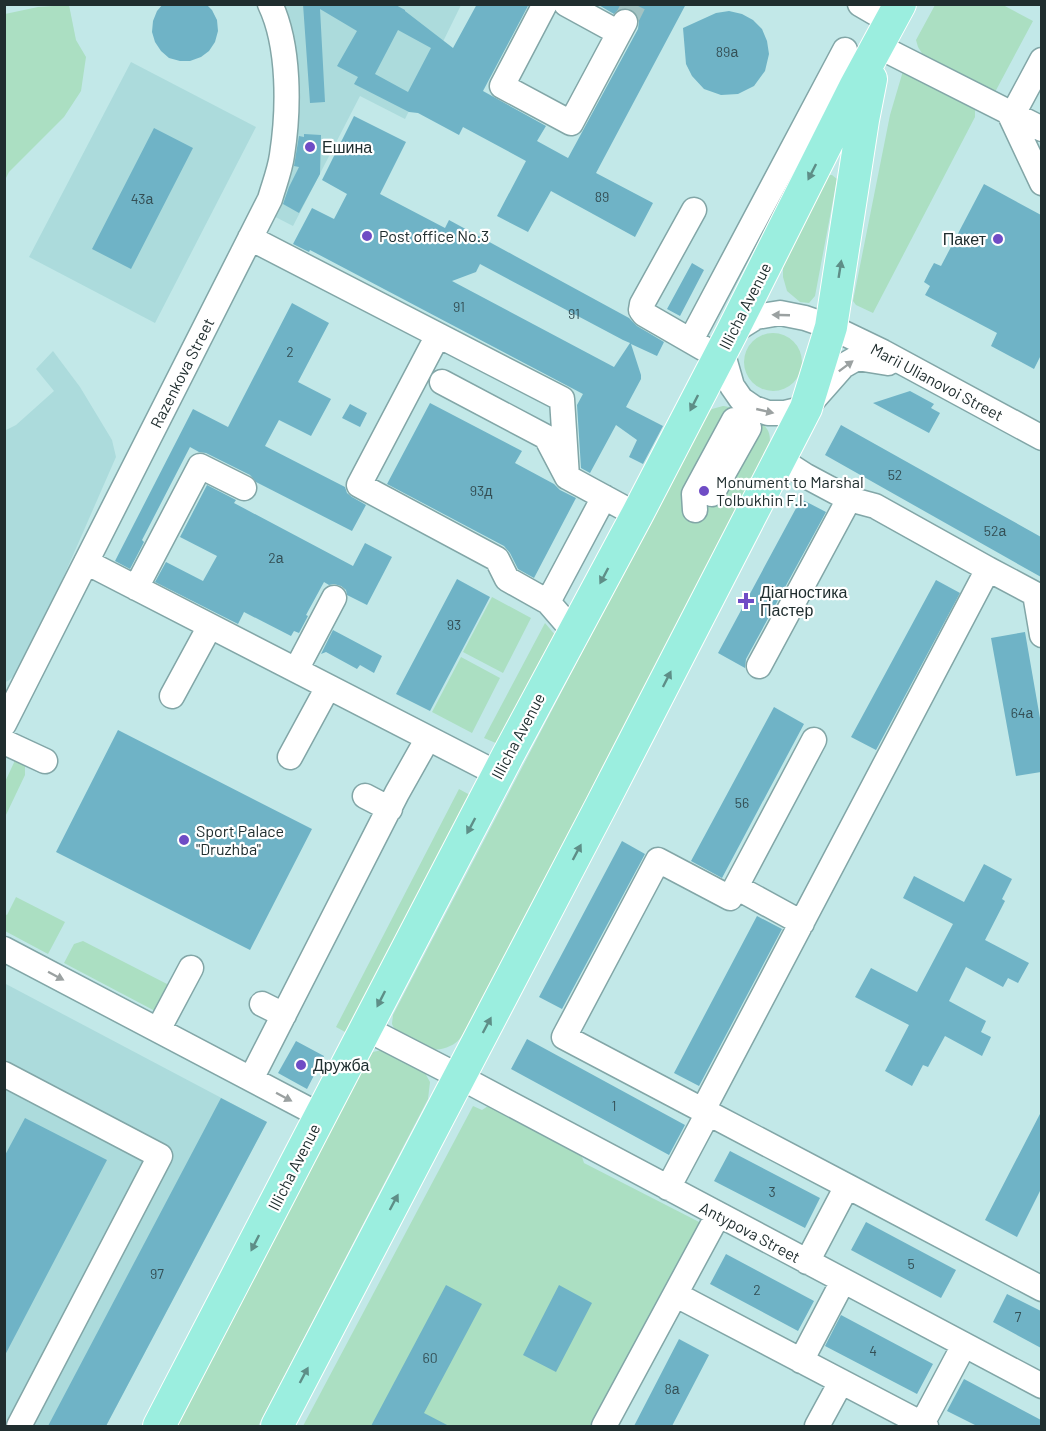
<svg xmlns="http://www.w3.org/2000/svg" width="1046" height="1431" viewBox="0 0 1046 1431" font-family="Barlow,sans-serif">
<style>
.built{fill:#acdbdc}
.green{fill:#abdfc2}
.building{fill:#6fb3c6;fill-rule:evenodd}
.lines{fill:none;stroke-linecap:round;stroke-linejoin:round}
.minor-tunnel{stroke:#a2c3c3;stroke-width:24;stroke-dasharray:24 12;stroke-linecap:butt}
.minor-casing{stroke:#82a6a7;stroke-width:27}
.major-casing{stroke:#fff;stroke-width:34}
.minor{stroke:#fff;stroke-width:24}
.major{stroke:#9beedf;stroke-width:32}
.oneway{fill:#5e8e87}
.oneway2{fill:#9ba1a1}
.poi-dot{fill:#6f4cc5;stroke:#fff;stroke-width:2}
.labels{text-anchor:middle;stroke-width:4.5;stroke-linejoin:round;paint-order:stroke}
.number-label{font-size:14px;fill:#344f55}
.poi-label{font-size:16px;fill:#202e2f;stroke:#fff;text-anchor:start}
.street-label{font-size:16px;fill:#202e2f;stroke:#fff}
</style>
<rect width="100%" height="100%" fill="#c2e8e8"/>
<path class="built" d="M268,5h193l-56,114 -45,-23 -67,130 -37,-19 21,-69 3,-57z
M131,62l125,65 -101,196 -126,-66z
M53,351l27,36 32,53 4,17 -92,210 -16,14 -3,1 -1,-251 12,-6 38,-34 -18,-22z
M4,983l263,139 -161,304h-101z"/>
<path class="green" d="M69,5l7,35 10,17 -5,34 -17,26 -55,55 -4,8v-166l33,-7z
M935,5h68l30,16 -39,73 -71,-39 -5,-8 -2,-7z
M903,71l72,33v13l-102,196 -17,-8 -3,-4 37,-186z
M827,175h5l5,4 -22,117 -6,7 -9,-1 -13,-11 -4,-14v-17z
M744 362a29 29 0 1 1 58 0a29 29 0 1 1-58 0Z
M723,406c12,1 37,12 44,23 4,6 3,13 2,19l-303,581c-4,7 -8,14 -16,17 -6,3 -12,4 -18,3 -10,-2 -37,-15 -40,-25 0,-1 1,-8 1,-9l314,-602 5,-4z
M492,597l39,21 -28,55 -40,-21z
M545,623l11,13 -58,108 -14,-6z
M461,657l39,21 -28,55 -40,-21z
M17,756l8,8v11l-20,42v-35z
M459,789l11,6 -123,238 -11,-6z
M16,897l49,25 -17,32 -43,-23v-17l2,1z
M83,941l86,44 -14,26 -91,-48 10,-19z
M386,1049l38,22 6,11 -2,17 -170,327h-83l189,-359 9,-15z
M491,1104l87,47 4,6 2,6 121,62 -108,201h-294l170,-320 9,4z"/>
<path class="building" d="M163,4h43l6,6 5,10 1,11 -3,11 -6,9 -8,6 -11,4h-10l-11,-3 -8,-7 -6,-9 -3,-10 1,-11 4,-10z
M303,4h91l11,6v1l48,37 24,-44h52l-46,87 63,35 -9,15 31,17 70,-129 1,-8 -2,-7 -5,-4 -8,-2 -6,2 -4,4 -17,-10h89l-90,169 57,30 -18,34 -84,-46 -23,41 -31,-16 29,-55 -63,-34 -4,8 -41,-22 -9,-1 -55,-28 4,-7 -21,-11 20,-35 -37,-22 5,93 -15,1zM398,30l33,18 -23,44 -33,-18z
M729,11l13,3 11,6 9,9 5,12 2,13 -4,17 -11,15 -16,8 -17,1 -17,-6 -12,-13 -6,-12 -3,-36 33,-15z
M354,116l52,26 -26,52 65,34 4,-8 180,98 8,8 27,16 -7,14 -26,-12 10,31v4l-15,28 37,19 -20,38 -14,-7 8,-17 -21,-15 -26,48 -9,-5 -4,-63 6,-11 -273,-144 -1,2 -16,-8 19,-36 22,11 13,-25 -25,-14zM480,264l143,76 7,3 -16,24 -162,-86 24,-9z
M154,128l39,20 -62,121 -39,-20z
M304,134l17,1 -1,39 -21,39 -16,-9 6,-17 10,-20 -5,-1 5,-30 5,1z
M984,184l57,31v140l-7,14 -43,-23 6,-13 -72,-38 5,-9 -6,-4 5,-10 5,-9 7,3z
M692,263l12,7 -24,46 -13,-7z
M292,303l37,20 -31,59 33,17 -20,37 -32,-16 -14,26 80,41 2,6 5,4 14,8 -14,26 -96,-49 -6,-7 -44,-22 -7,-1 -9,-5 -48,93 2,2 -14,27 -15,-8 78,-152 35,18z
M910,391l24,13 -3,4 9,5 -11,20 -56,-30z
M430,403l92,48 -7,12 39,21 6,6 16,8 -42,80 -16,-9 -8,-16 -6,-7 -117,-62z
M350,404l17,9 -7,14 -18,-9z
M841,425l200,112v40l-216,-122z
M207,485l29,15 -2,3 119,63 12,-23 27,14 -25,48 -20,-10 -1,-5 -5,-4 -7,-2 -5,1 -5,-3 -18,33 2,1 -9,17 -5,-2 -3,5 -47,-24 -6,12 -83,-42 11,-20 37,19 14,-25 -37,-19z
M801,499l25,13 -80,147 -1,9 -27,-15z
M457,579l33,18 -60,114 -34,-17z
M936,580l24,13 -84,157 -25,-13z
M333,630l49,26 -8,17 -14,-8 -3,4 -31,-17 -5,2z
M1025,632l16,92v48l-25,4 -25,-138z
M774,707l30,17 -82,154 -31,-17z
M118,730l194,99 -62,121 -194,-98z
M622,841l23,13 -83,155 -23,-12z
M984,864l28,15 -10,20 3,2 -20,39 44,23 -11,20 -10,-5 -5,9 -37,-20 -17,34 37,20 -5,11 10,5 -9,19 -37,-20 -17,31 -5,-2 -11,21 -27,-15 24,-46 -54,-28 16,-29 46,24 36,-68 -50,-26 11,-22 50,26z
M757,916l25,13 -83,157 -25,-13z
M527,1039l158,86 -16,30 -158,-86z
M296,1041l28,15 -17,33 -29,-16z
M221,1098l46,24 -161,304h-58z
M1041,1112v77l-24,48 -32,-17z
M25,1118l82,42 -103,197v-200z
M730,1151l90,47 -15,30 -91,-47z
M866,1222l90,48 -15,28 -90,-48z
M726,1254l88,47 -16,30 -88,-47z
M446,1285l36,19 -58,109 25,13h-78z
M559,1285l33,18 -36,69 -33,-17z
M1007,1294l34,17v37l-48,-26z
M841,1315l92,49 -16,30 -92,-48z
M679,1339l30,16 -37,71h-38z
M964,1379l77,41v6h-64l-30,-15z"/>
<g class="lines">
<path class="minor-tunnel" d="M625,22l9,-18"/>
<defs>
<path id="minor" d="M545,4l-43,82 69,37 54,-101
M566,4l53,29
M860,4l31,18
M878,46l164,83
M1007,111l3,4 32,68
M1013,114l29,-54
M694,210l-52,94 -1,6 3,4 59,34
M250,238l312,161 5,78
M732,332l24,-15 24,-4 25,5 26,9 52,25 159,86
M438,335l-79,150 138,74 10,20 41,23
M691,340l154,-290
M722,351l10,35 9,13 13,9 14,5h17l21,-5 37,-42 14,-8 31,5
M442,382l104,55 21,40 70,38
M712,494l37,-66
M695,510l-1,-16 40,-74
M86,562l412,212
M988,569l47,25 7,41
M136,588l64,-122 44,22
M574,632l-26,-30 56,-105
M759,666l90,-167
M296,670l38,-72
M172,696l38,-70
M4,724l266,-525c4,-14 10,-29 12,-44 7,-45 8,-109 -12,-151
M4,742l41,19
M290,757l38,-70
M365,796l25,13
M736,887l66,36
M4,949l317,167
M262,1004l22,11
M365,1028l95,49 582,309
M158,1030l33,-62
M4,1074l156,82 -141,270
M251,1079l146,-286 31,-55
M703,1110l285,-541 -113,-63 -26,-7 -43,-23 -14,-9 -5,-5 -2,-12
M708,1113l139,73 -40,76
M847,1186l195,103
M668,1188l40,-75 -144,-76 94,-177 72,38 84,-158
M684,1299l242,127
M801,1361l42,-80
M922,1424l42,-79
M604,1426l114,-211
M817,1426l24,-44"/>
<path id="major" d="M159,1426l348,-669 130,-242 95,-183 123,-245 45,-83
M277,1426l324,-620 205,-398 25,-81 32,-207 8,-41"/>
</defs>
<use href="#minor" class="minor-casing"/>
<use href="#major" class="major-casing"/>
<use href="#minor" class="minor"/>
<use href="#major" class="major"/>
</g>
<defs><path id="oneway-solid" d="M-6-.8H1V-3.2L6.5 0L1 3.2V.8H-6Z" transform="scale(1.5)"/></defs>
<g class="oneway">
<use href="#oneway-solid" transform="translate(812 172) rotate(117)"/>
<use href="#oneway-solid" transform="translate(840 269) rotate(-81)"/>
<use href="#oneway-solid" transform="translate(694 403) rotate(117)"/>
<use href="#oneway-solid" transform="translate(604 576) rotate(118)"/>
<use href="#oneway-solid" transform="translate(667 679) rotate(-63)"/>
<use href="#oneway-solid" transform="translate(471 826) rotate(118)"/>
<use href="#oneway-solid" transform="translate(577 852) rotate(-62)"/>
<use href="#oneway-solid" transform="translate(381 999) rotate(117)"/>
<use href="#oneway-solid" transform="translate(487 1025) rotate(-62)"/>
<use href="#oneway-solid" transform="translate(394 1202) rotate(-62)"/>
<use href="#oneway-solid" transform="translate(255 1243) rotate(117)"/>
<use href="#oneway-solid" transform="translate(304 1375) rotate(-62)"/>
</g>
<g class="oneway2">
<use href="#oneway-solid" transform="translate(781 315) rotate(-178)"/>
<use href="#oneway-solid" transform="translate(846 366) rotate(-37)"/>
<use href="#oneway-solid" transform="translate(765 411) rotate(13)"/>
<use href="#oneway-solid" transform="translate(56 976) rotate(28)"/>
<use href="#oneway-solid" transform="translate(284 1097) rotate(28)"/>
</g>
<g class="poi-dot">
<circle cx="310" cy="147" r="6"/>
<circle cx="367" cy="236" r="6"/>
<circle cx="998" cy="239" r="6"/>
<circle cx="704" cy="491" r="6"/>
<path d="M743 592h6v6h6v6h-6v6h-6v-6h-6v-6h6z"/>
<circle cx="184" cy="840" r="6"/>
<circle cx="301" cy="1065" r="6"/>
</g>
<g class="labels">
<g class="number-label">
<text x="727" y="57">89а</text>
<text x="602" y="202">89</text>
<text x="142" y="204">43а</text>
<text x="459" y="312">91</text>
<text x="574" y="319">91</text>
<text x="290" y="357">2</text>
<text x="895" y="480">52</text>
<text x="481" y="496">93д</text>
<text x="995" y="536">52а</text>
<text x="276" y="563">2а</text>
<text x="454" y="630">93</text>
<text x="1022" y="718">64а</text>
<text x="742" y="808">56</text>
<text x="614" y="1111">1</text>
<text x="772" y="1197">3</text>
<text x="911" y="1269">5</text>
<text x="157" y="1279">97</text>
<text x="757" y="1295">2</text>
<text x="1018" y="1322">7</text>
<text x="873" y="1356">4</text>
<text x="430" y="1363">60</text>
<text x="672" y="1394">8а</text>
</g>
<g class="poi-label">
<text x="322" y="153">Ешина</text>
<text x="379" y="242">Post office No.3</text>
<text x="986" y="245" text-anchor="end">Пакет</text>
<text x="716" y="488">Monument to Marshal<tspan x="716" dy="18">Tolbukhin F.I.</tspan></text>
<text x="760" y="598">Діагностика<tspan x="760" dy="18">Пастер</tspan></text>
<text x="196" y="837">Sport Palace<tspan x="196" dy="18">"Druzhba"</tspan></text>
<text x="313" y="1071">Дружба</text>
</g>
<g class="street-label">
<text transform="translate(745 306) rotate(-63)" y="6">Illicha Avenue</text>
<text transform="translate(182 373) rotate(-63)" y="6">Razenkova Street</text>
<text transform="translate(937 382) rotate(28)" y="6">Marii Ulianovoi Street</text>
<text transform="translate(518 736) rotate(-62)" y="6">Illicha Avenue</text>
<text transform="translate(294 1167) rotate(-63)" y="6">Illicha Avenue</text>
<text transform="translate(750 1232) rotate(28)" y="6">Antypova Street</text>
</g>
</g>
<rect width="1046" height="1431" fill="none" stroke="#202e2f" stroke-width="12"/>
</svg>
